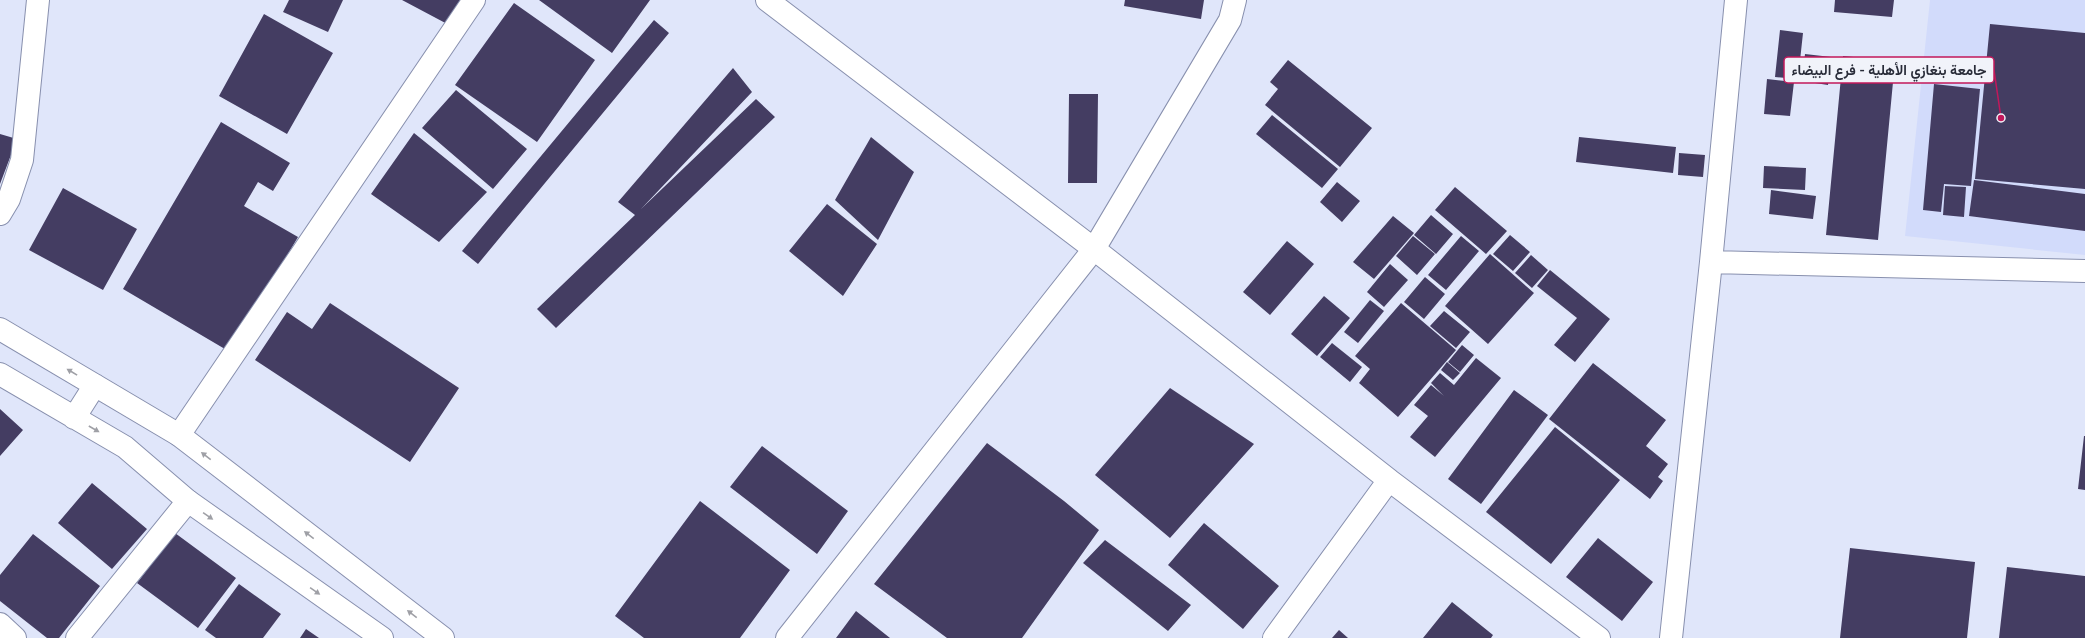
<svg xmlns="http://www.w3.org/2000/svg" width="2085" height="638" viewBox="0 0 2085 638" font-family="Karla,Vazirmatn,sans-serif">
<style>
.built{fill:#d2dbfb}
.building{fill:#443d62}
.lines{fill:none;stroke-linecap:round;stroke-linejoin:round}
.minor-casing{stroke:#8890ae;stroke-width:24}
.tertiary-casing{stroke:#8890ae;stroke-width:24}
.minor{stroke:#fff;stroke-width:22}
.tertiary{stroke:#fff;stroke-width:22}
.oneway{fill:#9fa0a6}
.leader{fill:none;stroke:#c2185b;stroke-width:1.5}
.callout-dot{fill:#c2185b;stroke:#f1f3fa;stroke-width:1.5}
.callout{fill:#f1f3fa;stroke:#c2185b;stroke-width:1.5}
.callout-label{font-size:14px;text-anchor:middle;font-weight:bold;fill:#292c39}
</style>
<rect width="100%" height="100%" fill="#e0e6fa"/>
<path class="built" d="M1930,0h155v255l-180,-19z"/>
<path class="building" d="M289,0h54l-15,32 -45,-20z
M402,0h63l-14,26z
M539,0h111l-38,53z
M1125,0h79l-3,19 -77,-13z
M1835,0h59l-2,17 -58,-5z
M514,3l81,57 -58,82 -82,-57z
M264,14l69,39 -46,81 -68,-38z
M654,20l15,13 -191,231 -16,-13z
M1990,24l95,9v156l-110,-10z
M1780,30l23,3 -5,46 -23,-2z
M1805,54l26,3 -3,28 -26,-4z
M1843,56l52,5 -17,179 -52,-5z
M1288,60l84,68 -32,39 -75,-62 13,-16 -8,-7z
M733,68l19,24 -111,117 115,-110 19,18 -219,211 -19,-19 98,-94 -17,-13z
M1767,79l27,3 -4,34 -26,-2z
M1934,84l46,5 -9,97 -27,-2 -3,28 -18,-2z
M456,90l71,59 -34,40 -71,-61z
M1069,94h29l-1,89h-29z
M1272,115l66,54 -16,19 -66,-54z
M221,122l69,41 -17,28 -15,-9 -14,24 54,31 -68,115 -107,-63z
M414,133l73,59 -48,50 -68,-48z
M0,134l17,5 -17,45z
M871,137l43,35 -36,68 -43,-40z
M1579,137l97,10 -3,26 -97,-11z
M1679,153l26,2 -2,22 -25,-2z
M1764,166l42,2 -1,22 -42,-2z
M1974,180l111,14v37l-116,-15z
M1337,182l23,19 -18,21 -22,-20z
M1945,186l21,1 -2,30 -21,-2z
M1455,187l52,44 -21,23 -51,-44z
M63,188l74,41 -34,61 -74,-40z
M1771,190l45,6 -3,23 -44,-5z
M827,204l50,40 -34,52 -54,-45z
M1431,215l22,19 -17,20 -22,-19z
M1393,216l21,17 -40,46 -21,-17z
M1510,235l20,17 -17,19 -20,-17z
M1413,236l22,18 -18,21 -21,-19z
M1461,236l18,15 -33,39 -18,-15z
M1287,241l27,23 -44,51 -27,-23z
M1490,254l44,39 -46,51 -43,-38z
M1531,255l17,15 -16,18 -17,-15z
M1390,264l18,16 -24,27 -17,-15z
M1550,270l60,49 -35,43 -21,-17 23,-27 -40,-32z
M1425,277l20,17 -21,25 -20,-17z
M1324,296l26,22 -33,38 -26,-22z
M1370,300l14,11 -26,32 -14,-11z
M330,303l129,85 -49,74 -155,-102 32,-48 25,17z
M1401,303l55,47 -58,67 -39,-34 11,-14 -15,-13z
M1444,311l26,21 -14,16 -26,-22z
M1332,343l30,24 -12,15 -30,-25z
M1462,345l12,10 -14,17 -12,-10z
M1476,358l25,20 -66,79 -25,-20 18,-21 -14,-11 17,-20 13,11 -13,-13 9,-10 14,12z
M1447,362l13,11 -7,7 -12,-10z
M1593,363l73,57 -20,26 22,18 -10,13 5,4 -13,18 -101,-80z
M1170,388l84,56 -84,94 -75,-63z
M1514,390l34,25 -67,89 -33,-25z
M0,409l23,21 -23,26z
M1555,427l65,53 -69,84 -65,-52z
M2084,436h1v54l-7,-1z
M987,443l77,58 35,29 -77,108h-75l-73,-54z
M762,446l86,65 -31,43 -87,-67z
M92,483l55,46 -35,40 -54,-46z
M700,501l90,69 -50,68h-96l-29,-22z
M1204,523l75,63 -36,43 -75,-64z
M175,533l61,45 -38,50 -61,-45z
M33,534l67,52 -41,52h-12l-47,-37v-26z
M1598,538l55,44 -31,39 -56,-44z
M1105,540l86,65 -23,26 -85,-68z
M1850,548l125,14 -8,76h-127z
M2007,567l78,9v62h-86z
M239,584l42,30 -18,24h-47l-11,-8z
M1452,602l41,33 -2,3h-68z
M856,611l34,27h-54z
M306,629l13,9h-19z
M1339,630l9,8h-16z"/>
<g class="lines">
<defs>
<path id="minor" d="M767,0l327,249 -307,389
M1235,0l-5,20 -136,229 295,231 -115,158
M0,214l9,-15 13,-39 16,-160
M1711,262l374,9
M179,435l295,-435
M1389,480l210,158
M0,624l15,14
M77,638l111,-137
M1671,638l40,-376 25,-262"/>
<path id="tertiary" d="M0,329l179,106 264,203
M0,374l125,73 63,54 194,137
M74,418l21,-33"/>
</defs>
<use href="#minor" class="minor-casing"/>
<use href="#tertiary" class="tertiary-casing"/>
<use href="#minor" class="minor"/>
<use href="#tertiary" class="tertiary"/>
</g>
<defs><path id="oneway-solid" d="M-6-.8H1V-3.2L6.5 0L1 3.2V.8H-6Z"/></defs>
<g class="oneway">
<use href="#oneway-solid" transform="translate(72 372) rotate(-149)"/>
<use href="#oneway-solid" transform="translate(94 429) rotate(30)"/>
<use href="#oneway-solid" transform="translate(206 456) rotate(-142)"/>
<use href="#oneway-solid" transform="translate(208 516) rotate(35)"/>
<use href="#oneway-solid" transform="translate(309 535) rotate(-142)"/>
<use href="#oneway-solid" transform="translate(315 591) rotate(35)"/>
<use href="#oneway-solid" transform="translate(412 614) rotate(-142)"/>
</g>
<path class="leader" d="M2001 118L1994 70"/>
<circle class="callout-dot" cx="2001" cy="118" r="4"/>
<rect class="callout" x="1784" y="57" width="210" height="26" rx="4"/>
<g class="callout-label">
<text x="1889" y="75">جامعة بنغازي الأهلية - فرع البيضاء</text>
</g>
</svg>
